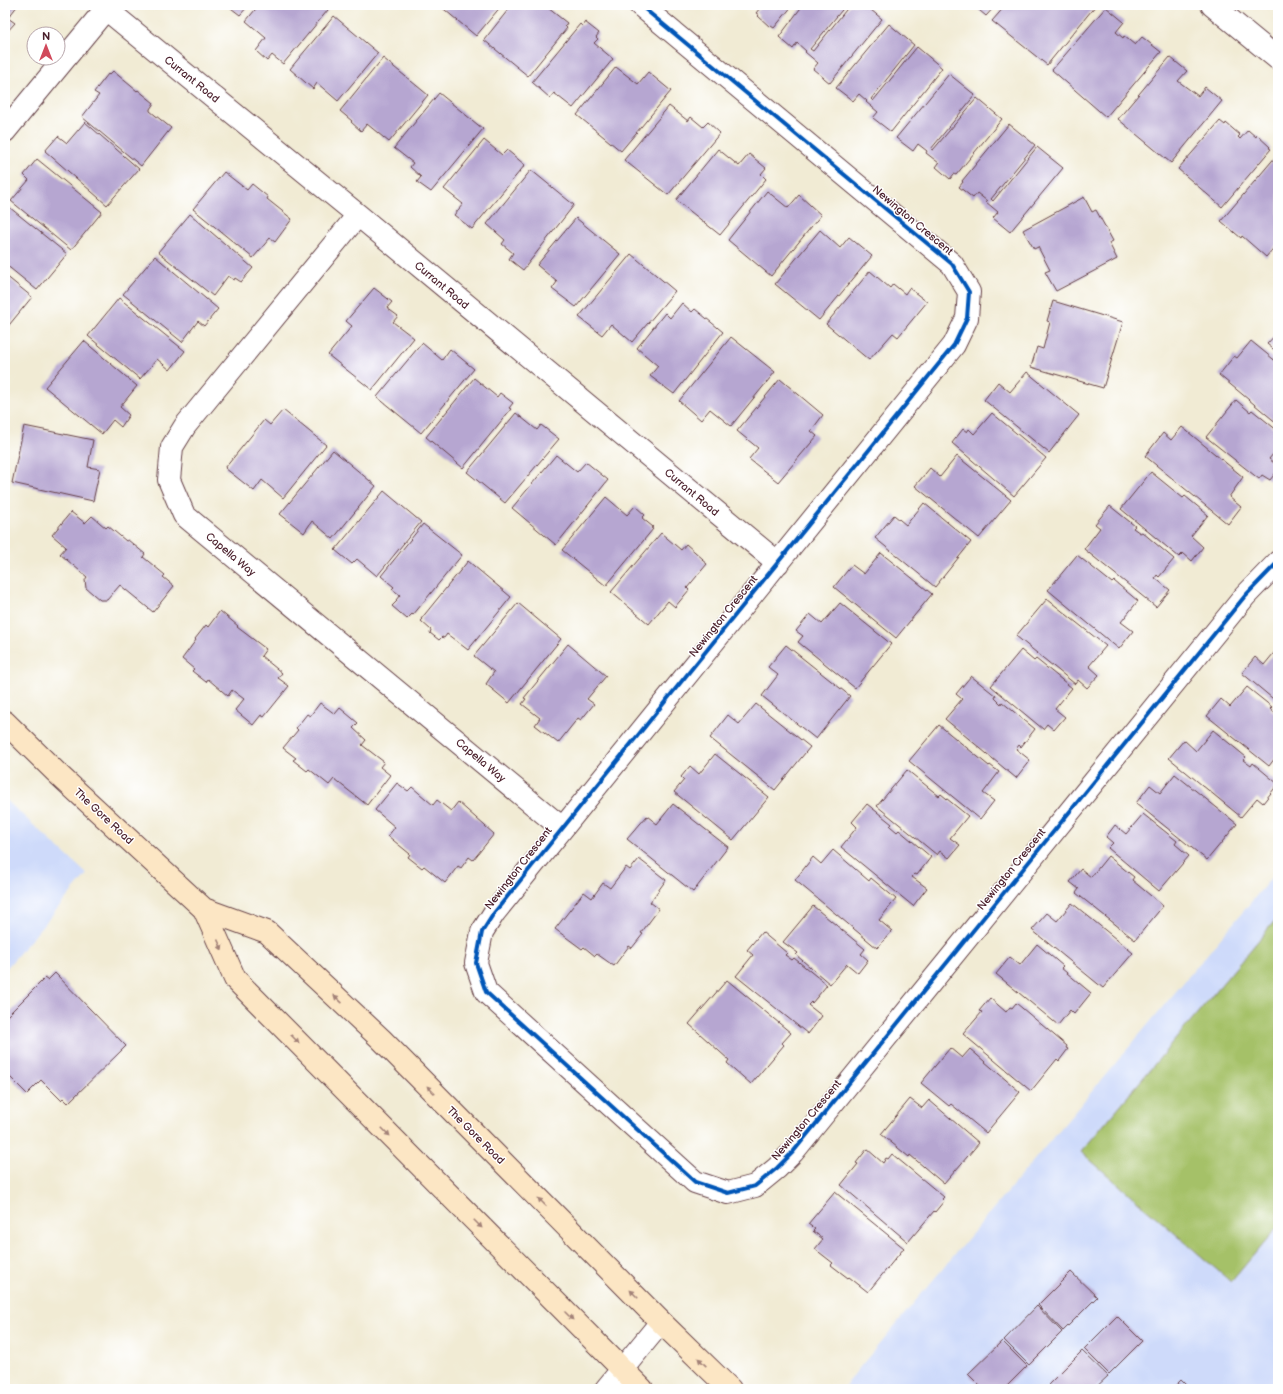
<svg xmlns="http://www.w3.org/2000/svg" width="1283" height="1394" viewBox="0 0 1283 1394" font-family="'Balsamiq Sans',sans-serif">
<style>
.built{fill:#cedafa}
.green{fill:#a5c168;stroke:#78704a}
.building{fill:#b6a6d1}
.lines{fill:none;stroke-linecap:round;stroke-linejoin:round}
.minor-casing{stroke:#633e44;stroke-width:24}
.secondary-casing{stroke:#633e44;stroke-width:24}
.minor{stroke:#fff;stroke-width:22}
.secondary{stroke:#fce6c4;stroke-width:22}
.cycleway-casing{stroke:#fff;stroke-width:6}
.cycleway{stroke:#0057b8;stroke-width:4}
.oneway{fill:#a38278}
.labels{text-anchor:middle;stroke-width:3;stroke-linejoin:round;paint-order:stroke}
.street-label{font-size:11px;fill:#4a1f2b;stroke:#fff}
</style>
<rect width="100%" height="100%" fill="#fff"/>
<filter id="ink" filterUnits="userSpaceOnUse"><feTurbulence type="fractalNoise" baseFrequency=".025" numOctaves="2"/><feDisplacementMap in="SourceGraphic" scale="8" xChannelSelector="R" yChannelSelector="G"/><feConvolveMatrix kernelMatrix="1 2 1 2 8 2 1 2 1" color-interpolation-filters="sRGB"/></filter>
<filter id="wash" filterUnits="userSpaceOnUse"><feTurbulence type="fractalNoise" baseFrequency=".012" numOctaves="4" result="noise"/><feDisplacementMap in="SourceGraphic" scale="16" xChannelSelector="R" yChannelSelector="G"/><feGaussianBlur stdDeviation="0.9" result="paint"/><feColorMatrix in="noise" values="0 0 0 0 0 0 0 0 0 0 0 0 0 0 0 0 0 1.4 0 .05"/><feComposite in="paint" operator="in"/></filter>
<g filter="url(#wash)">
<rect width="100%" height="100%" fill="#f1ebd4"/>
<path class="built" d="M5,799l82,75 -82,96z
M1278,870v519h-435l17,-22z"/>
<path class="green" d="M1278,917v309l-47,56 -150,-130z"/>
<g id="blocks">
<path class="building" d="M5,5h13l-10,13 7,5 -10,11z
M227,5h22l-9,10z
M259,5h64l5,5 -45,54 -11,-9 -5,6 -11,-10 10,-13 -20,-17z
M439,5h63l-26,31z
M512,5h38l-2,3 19,15 -2,3 2,2 -39,48 -44,-36z
M757,5h36l-19,23 -3,-2 -1,1 -12,-11 1,-1 -3,-2 4,-5z
M803,5h43l-36,44 3,2 37,-46h15l17,14 -52,64 -17,-14 5,-6 -13,-11 1,-1 -9,-8 -4,6 -14,-12z
M973,5h23l-10,11z
M1006,5h90l-49,60 -55,-44z
M1106,7l18,15 -8,10 7,6 1,-2 11,9 7,-8 19,15 -55,65 -54,-47z
M334,16l44,37 -40,48 -21,-18 -4,6 -23,-20z
M585,22l14,11 -3,4 2,2 -4,4 19,16 -40,49 -19,-15 -4,5 -18,-16 48,-58 2,2z
M889,24l25,21 -43,54 2,2 44,-54 25,21 -51,64 -18,-14 5,-6 -12,-10 1,-1 -8,-7 -6,7 -17,-13z
M1170,57l17,14 -9,10 20,15 7,-9 17,14 -51,62 -53,-44z
M383,58l45,37 -39,47 -22,-18 -6,7 -10,-9 1,-1 -12,-10z
M616,67l22,17 10,-12 23,19 -50,60 -44,-36z
M113,71l24,20 1,-1 16,13 -4,6v2l21,17 -30,38 -59,-49 17,-22 -5,-3 14,-18 1,1z
M949,74l26,21 -44,54 2,1 44,-52 25,21 -46,56 -2,-1 -4,5 -14,-12 3,-4 -13,-10 1,-2 -9,-7 -5,7 -17,-13z
M439,93l44,36 -52,63 -14,-10 4,-5 -11,-10 3,-4 -19,-15z
M669,106l19,15 3,-4 12,10 5,-5 12,11 -52,62 -44,-35z
M1220,121l5,4 1,-2 14,12 -2,2 2,2 8,-9 8,7 1,-2 13,12 -1,1 2,1 -49,58 -44,-38z
M85,122l54,47 -32,36 -62,-54 13,-15 9,7z
M1009,124l26,21 -44,54 2,2 44,-54 26,21 -53,64 -17,-14 5,-6 -12,-10 1,-1 -10,-8 -4,5 -14,-11 4,-5 -1,-1z
M484,140l18,15 5,-5 18,15 -53,64 -18,-14 9,-11 -19,-15z
M718,149l21,17 10,-12 17,14 -5,6 5,5 -46,56 -44,-35z
M1277,155l1,1v87l-12,14 -24,-21 -1,2 -20,-17z
M37,159l65,53 -31,38 -60,-49 18,-21 -5,-5z
M531,170l43,35 -51,65 -14,-11 4,-6 -11,-9 3,-4 -18,-16z
M224,172l23,18 5,-6 16,13 -1,2 25,20 -17,23 -5,-4 -17,20 -60,-49z
M767,191l21,17 11,-13 22,20 -50,61 -43,-36z
M1084,197l8,15 4,-2 17,31 -4,2 8,16 -61,32 -11,-19 5,-2 -12,-23 -4,2 -11,-19z
M9,207l58,47 -30,36 -32,-26v-52z
M190,214l63,54 -12,14 -6,-4 -1,2 -6,-4 -15,20 -55,-44z
M576,218l44,36 -44,53 -24,-18 5,-7 -20,-17z
M820,230l20,18 9,-11 23,19 -53,64 -44,-36z
M631,254l44,37 -43,51 -21,-18 -9,11 -23,-18z
M155,256l63,53 -14,17 -6,-5 -16,21 -59,-48z
M870,271l20,17 3,-4 12,10 4,-6 18,14 -29,35 -5,-4 -24,27 -43,-36z
M5,275l27,22 -27,33z
M374,288l18,14 -5,6 11,8 -5,6 21,16 -42,52 -44,-35 24,-29 -6,-5z
M119,298l66,53 -15,19 -13,-11 -17,20 -52,-43z
M1053,301l70,21 -20,66 -72,-21 6,-20 6,2 7,-27 -3,-1z
M682,303l10,9 3,-3 28,23 -49,62 -24,-18 8,-10 -21,-18 28,-35 5,5z
M1278,332v21l-11,-9z
M731,337l44,35 -44,54 -21,-17 -9,11 -22,-19z
M84,341l53,45 -17,21 9,8 -8,12 -8,-7 -11,14 -57,-47z
M1251,341l27,22v61l-59,-49 15,-19 3,2z
M422,343l20,17 8,-11 24,20 -53,64 -44,-36z
M1027,372l52,43 -30,38 -65,-53 14,-18 12,10z
M474,378l23,19 3,-4 13,10 -4,5 2,1 -48,59 -37,-31z
M780,379l43,36 -12,16 6,5 -39,46 -29,-23 9,-11 -21,-17z
M1236,400l14,12 2,-2 26,21v17l-9,11 9,7v4l-8,10 -8,-5 -3,4 -53,-42z
M283,410l43,35 -43,53 -21,-18 -8,11 -29,-23 39,-48 6,5z
M516,413l21,17 4,-5 18,14 -54,64 -38,-31z
M992,413l54,45 -32,38 -62,-53 11,-14 4,3 2,-3 5,5z
M24,426l69,14 -5,27 12,2 -7,32 -81,-18z
M1182,427l61,50 -14,20 12,10 -13,17 -83,-68 18,-23 8,7z
M333,450l43,36 -43,53 -21,-18 -8,12 -24,-19z
M556,455l21,17 9,-10 22,18 -52,65 -44,-37z
M957,456l54,44 -32,38 -64,-52 15,-18 10,9z
M1151,472l32,26 2,-2 23,19 -17,21 12,11 -11,14 -9,-8 -4,4 -58,-48z
M384,491l37,31 -44,54 -20,-17 -5,5 -17,-14z
M606,497l21,18 8,-9 10,9 -3,3 11,9 -2,1 2,1 -47,57 -44,-36z
M924,503l47,39 -36,45 -60,-49 19,-23 12,10z
M1110,506l25,20 -2,2 7,5 2,-1 32,27 -15,18 -2,-2 -2,3 15,12 -14,17 -72,-58 16,-21 -5,-4z
M71,512l14,11 7,-7 14,12 2,-2 18,15 2,-1 17,14 -2,3 22,18 -2,2 11,9 -21,26 -33,-27 -13,15h-7l-14,-12 -1,-8 2,-3 -27,-23 6,-7 -14,-12z
M423,524l39,31 -49,60 -1,-1 -5,5 -15,-13 5,-5 -1,-1 4,-5 -8,-6 2,-2 -13,-11z
M661,533l20,17 5,-6 17,15 -1,1 5,4 -20,24 2,2 -14,17 -7,-6 -19,23 -38,-32z
M881,553l51,41 -36,44 -62,-51 18,-22 12,9z
M1077,555l35,28 2,-2 24,20 -17,21 12,9 -14,18 -71,-59z
M468,561l43,36 -43,53 -21,-16 -3,4 -2,-1 -3,3 -9,-7 1,-3 -10,-9 1,-1 -1,-1z
M1047,599l59,47 -17,20 10,9 -12,13 -9,-8 -3,4 -59,-48z
M518,603l43,36 -52,64 -23,-19 8,-12 -20,-16z
M840,603l51,41 -36,44 -57,-46 5,-6 -7,-5 14,-17 12,10z
M220,611l18,15 -1,1 29,22 -5,7 21,17 -4,5 11,8 -25,31 -3,-2 -8,10 -18,-15 9,-11 -12,-9 -4,6 -20,-17 -2,3 -14,-11 2,-2 -12,-10 14,-19 -1,-1 11,-14 2,2z
M568,644l38,32 -19,23 7,5 -13,16 -3,-2 -20,25 -23,-18 5,-7 -18,-14 4,-5 -2,-1z
M786,645l64,51 -34,43 -54,-43 16,-21 -10,-8z
M1278,648v55l-36,-30 13,-16 9,8z
M1021,650l13,11 2,-2 36,29 -17,21 10,8 -11,13 -7,-6 -4,5 -52,-43z
M971,676l25,20 -1,2 6,6 1,-2 33,27 -14,18 -2,-2 -3,4 14,11 -14,18 -71,-59 17,-20 -6,-5z
M1247,687l25,20 -2,2 8,7v38l-9,12 -62,-50 14,-17 9,8z
M320,703l15,11 5,-6 18,15 -5,5 13,12 -4,5 22,17 -4,5 10,8 -23,30 -33,-26 -5,6 -20,-16 -2,2 -14,-11 3,-2 -13,-10 15,-18 -2,-2 11,-14 3,2z
M756,704l54,43 -35,43 -65,-52 18,-23 11,9z
M939,725l50,41 1,-1 9,7 -16,21 11,8 -14,18 -71,-58z
M1213,730l33,27 -3,3 8,6 2,-3 25,21 -15,19 -6,-5 -16,19 -72,-59 15,-18 12,11z
M715,754l54,43 -36,43 -59,-48 10,-12 -3,-3 9,-11 9,8z
M907,770l32,26 2,-2 27,22 -18,22 10,7 -11,13 -9,-7 -3,4 -60,-49z
M1175,774l62,50 -30,36 -71,-57 14,-18 10,8z
M397,783l11,8 4,-4 21,18 4,-5 14,11 7,-9 36,32 -21,26 -4,-3 -8,11 -3,-2 -13,17 -21,-17 -2,2 -14,-11 2,-3 -22,-18 7,-9 -20,-17z
M673,804l55,43 -35,45 -66,-53 20,-23 10,8z
M867,804l25,20 -2,2 7,6 2,-2 32,27 -14,18 -2,-1 -3,3 15,11 -14,18 -72,-59 16,-20 -5,-5z
M1143,814l34,27 -2,3 14,12 -30,35 -51,-43 5,-5 -7,-6 9,-12 11,9z
M833,850l36,31 2,-3 25,21 -17,21 13,11 -15,17 -82,-68 18,-23 8,7z
M1108,856l26,21 -2,3 31,26 -28,34 -59,-47 3,-4 -9,-7 11,-13 10,8z
M639,859l27,21 -16,22 9,7 -18,24 2,1 -11,14 -3,-2 -15,20 -17,-12 -2,2 -11,-9 -2,2 -27,-20 29,-37 8,6 11,-15 7,5 16,-21 4,3z
M1072,903l61,50 -30,35 -71,-58 15,-17 10,8z
M813,906l52,43 -4,5 7,6 -10,13 -11,-9 -17,20 -34,-29 2,-2 -15,-11z
M762,932l25,21 -2,2 7,5 2,-2 33,27 -15,18 -1,-1 -3,3 14,11 -14,18 -72,-58 17,-21 -6,-5z
M1037,944l26,22 -2,2 30,25 -17,21 -4,-4 -12,15 -62,-51 14,-17 10,8z
M55,973l71,73 -58,57 -5,-5 -2,2 -20,-20 -14,14 -22,-22v-54l40,-40 3,2z
M727,980l64,53 -9,10 2,2 -33,39 -24,-21 2,-3 -40,-36z
M990,998l16,14 4,-5 2,1 4,-5 51,43 -1,2 2,1 -9,12 -2,-2 -26,32 -68,-57 19,-22 -3,-1z
M950,1048l12,10 8,-9 50,43 -34,41 -35,-29 -2,2 -28,-23z
M910,1099l12,9 7,-8 50,43 -35,41 -34,-29 -1,2 -28,-23z
M867,1149l16,14 3,-5 2,1 4,-5 52,43 -2,2 2,2 -9,11 -1,-1 -26,31 -67,-57 17,-21 -2,-1z
M835,1192l69,56 -36,44 -19,-15 -1,1 -17,-13 2,-2 -18,-14 8,-10 -10,-8 2,-2 -7,-5z
M1071,1272l26,25 -34,34 -25,-26z
M1037,1306l25,26 -33,33 -25,-25z
M1117,1316l25,25 -33,33 -25,-25z
M1002,1341l25,25 -23,23h-21l-15,-15z
M1082,1351l26,25 -14,13h-40l-5,-5z
M1181,1380l9,9h-18z"/>
</g>
</g>
<g filter="url(#ink)">
<use href="#blocks" fill-opacity="0" stroke="#633e44" stroke-width="1"/>
<g class="lines">
<defs>
<path id="minor" d="M101,5l257,210 420,348
M640,5l312,259 17,28 -2,26 -13,27 -460,568 -12,19 -6,31 10,29 209,190 33,11 27,-7 22,-18 16,-16 452,-556 33,-34
M1212,5l66,54
M5,131l104,-126
M358,215l-173,211 -13,21 -3,33 15,35 378,313
M606,1389l55,-67"/>
<path id="secondary" d="M5,722l55,54 144,133 31,70 407,410
M204,909l63,23 114,107 280,283 69,67"/>
</defs>
<use href="#minor" class="minor-casing"/>
<use href="#secondary" class="secondary-casing"/>
<use href="#minor" class="minor"/>
<use href="#secondary" class="secondary"/>
<defs>
<path id="cycleway" d="M640,5l312,259 17,28 -2,26 -13,27 -460,568 -12,19 -6,31 10,29 209,190 33,11 27,-7 22,-18 16,-16 452,-556 33,-34"/>
</defs>
<use href="#cycleway" class="cycleway-casing"/>
<use href="#cycleway" class="cycleway"/>
</g>
<defs><path id="oneway-solid" d="M-6-.8H1V-3.2L6.5 0L1 3.2V.8H-6Z"/></defs>
<g class="oneway">
<use href="#oneway-solid" transform="translate(220 945) rotate(66)"/>
<use href="#oneway-solid" transform="translate(338 999) rotate(-137)"/>
<use href="#oneway-solid" transform="translate(295 1039) rotate(45)"/>
<use href="#oneway-solid" transform="translate(431 1090) rotate(-135)"/>
<use href="#oneway-solid" transform="translate(386 1132) rotate(45)"/>
<use href="#oneway-solid" transform="translate(542 1202) rotate(-135)"/>
<use href="#oneway-solid" transform="translate(478 1224) rotate(45)"/>
<use href="#oneway-solid" transform="translate(634 1294) rotate(-135)"/>
<use href="#oneway-solid" transform="translate(569 1316) rotate(45)"/>
<use href="#oneway-solid" transform="translate(702 1362) rotate(-136)"/>
</g>
</g>
<g class="labels">
<g class="street-label">
<text transform="translate(192 79) rotate(39)" y="4">Currant Road</text>
<text transform="translate(913 220) rotate(40)" y="4">Newington Crescent</text>
<text transform="translate(442 285) rotate(40)" y="4">Currant Road</text>
<text transform="translate(692 492) rotate(40)" y="4">Currant Road</text>
<text transform="translate(231 554) rotate(40)" y="4">Capella Way</text>
<text transform="translate(723 616) rotate(-51)" y="4">Newington Crescent</text>
<text transform="translate(481 760) rotate(40)" y="4">Capella Way</text>
<text transform="translate(104 816) rotate(43)" y="4">The Gore Road</text>
<text transform="translate(518 868) rotate(-52)" y="4">Newington Crescent</text>
<text transform="translate(1011 869) rotate(-51)" y="4">Newington Crescent</text>
<text transform="translate(806 1120) rotate(-50)" y="4">Newington Crescent</text>
<text transform="translate(476 1135) rotate(45)" y="4">The Gore Road</text>
</g>
</g>
<rect width="1283" height="1394" fill="none" stroke="#fff" stroke-width="20"/>
<g transform="translate(46 46)"><circle r="19" fill="#ffffff" stroke="#b7a5aa"/>
<path d="M0-3L7 15L0 10L-7 15Z" fill="#d1495b"/>
<text y="-6" font-size="11" font-weight="bold" text-anchor="middle" fill="#4a1f2b">N</text>
</g>
</svg>
